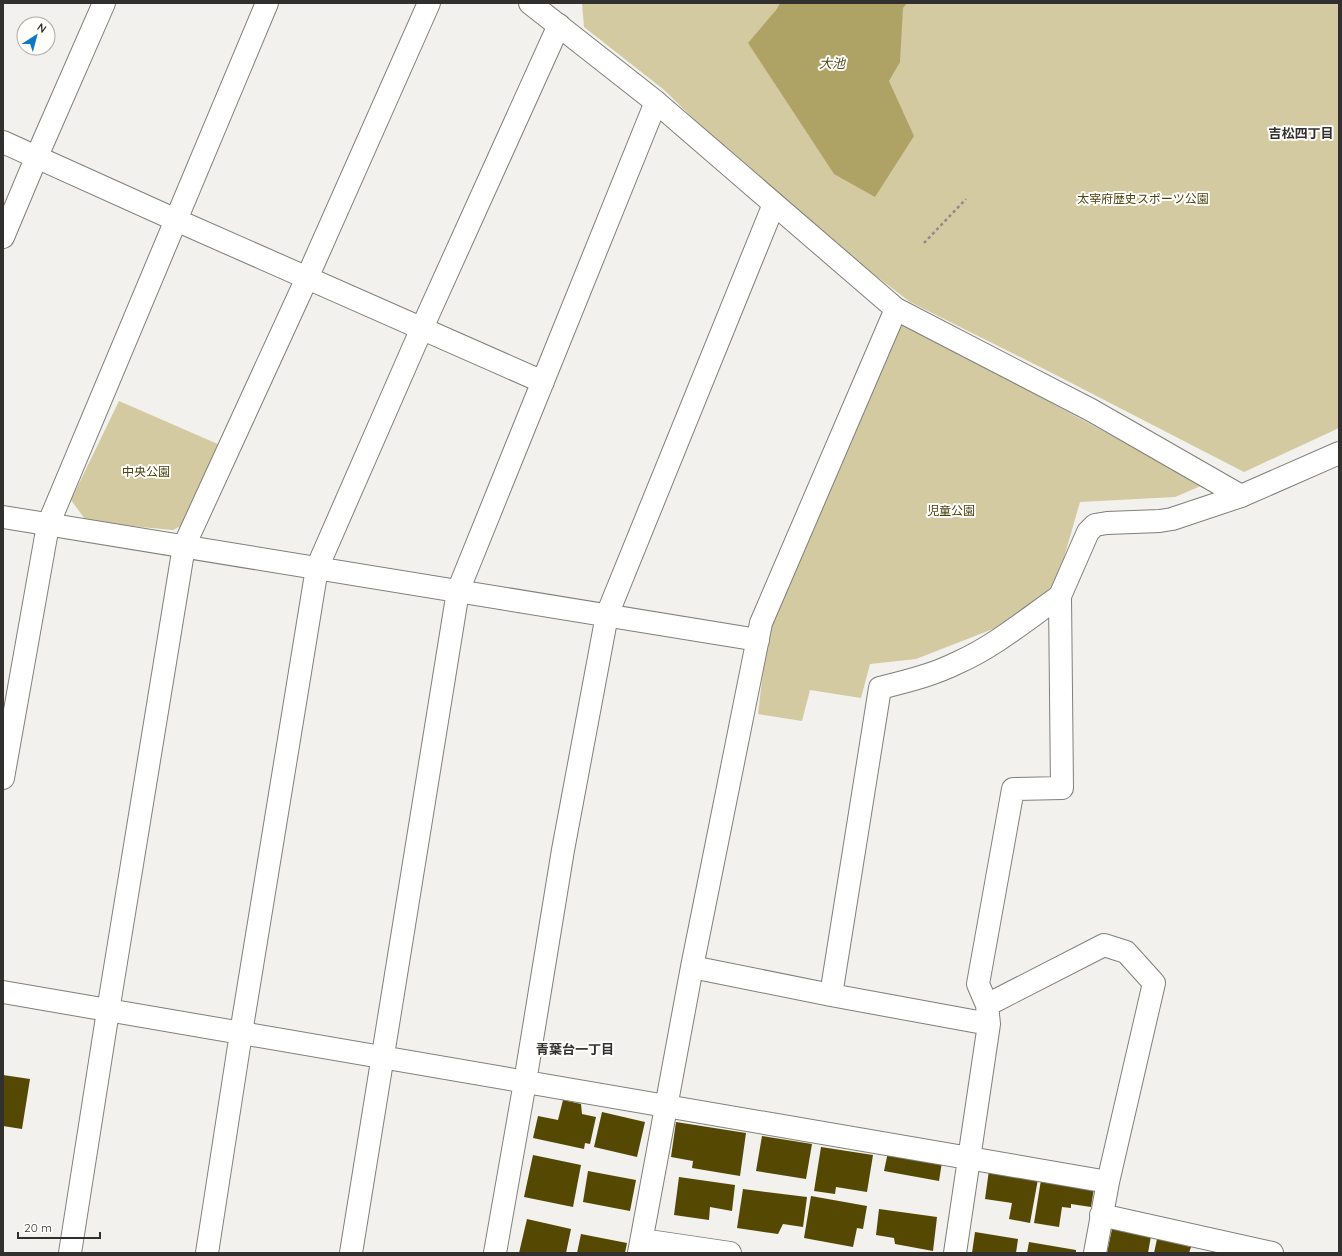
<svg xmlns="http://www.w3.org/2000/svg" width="1342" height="1256" viewBox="0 0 1342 1256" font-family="Quicksand,'Noto Sans JP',sans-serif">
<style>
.green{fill:#d3caa1}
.water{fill:#afa265}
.building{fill:#544802}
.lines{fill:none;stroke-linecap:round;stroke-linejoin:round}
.minor-casing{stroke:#807f7b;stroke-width:24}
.tertiary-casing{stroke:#807f7b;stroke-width:24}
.path{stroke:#8d8c8a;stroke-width:2.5;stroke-dasharray:3 3;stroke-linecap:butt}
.minor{stroke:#fff;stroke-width:22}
.tertiary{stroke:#fff;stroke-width:22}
.labels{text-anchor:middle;stroke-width:4;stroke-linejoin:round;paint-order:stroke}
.park-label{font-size:12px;fill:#4d4312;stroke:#fffefb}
.water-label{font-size:13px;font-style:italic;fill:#564c1d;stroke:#fffefb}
.neighbourhood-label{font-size:13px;font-weight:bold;fill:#31302f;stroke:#fffefb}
</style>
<rect width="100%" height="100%" fill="#f2f1ed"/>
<path class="green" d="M582,3h757v425l-95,44 -196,-101 -138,-69 -134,-103 -113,-110 -79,-62z
M901,322l302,163 -28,12 -95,5 -25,87 -62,40 -77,30 -46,5 -9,34 -51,-8 -8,31 -44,-7 10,-84z
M119,401l101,44 -37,80 -10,5 -86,-8 -16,-22z"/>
<path class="water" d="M780,3h127l-4,5 -3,54 -11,19 25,55 -39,61 -41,-23 -86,-131 29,-34z"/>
<path class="building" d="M3,1075l27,4 -8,50 -19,-3z
M563,1100l18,4 1,10 14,3 -6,27 -5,-1 -1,6 -51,-11 5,-22 20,4z
M602,1112l43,10 -8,35 -43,-10z
M676,1122l70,11 -6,43 -48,-8 1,-7 -22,-4z
M762,1136l50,8 -6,35 -50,-8z
M821,1147l52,8 -6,37 -31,-5 -1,7 -21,-3z
M888,1152l54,10 -3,19 -55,-10z
M533,1155l48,10 -8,42 -49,-10z
M989,1170l49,9 -8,44 -21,-4 3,-16 -27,-4z
M588,1171l48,9 -6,31 -47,-9z
M679,1177l56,8 -3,26 -22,-4 -1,13 -35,-5z
M1041,1180l53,8 -3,19 -20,-3v4l-9,-1 -3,20 -25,-4z
M743,1189l64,8 -4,30 -20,-3 -5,10 -41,-6z
M811,1196l56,10 -4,23 -6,-1 -4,19 -49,-9z
M879,1209l58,8 -4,34 -38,-7 -1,-6 -18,-3z
M527,1219l44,10 -5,24h-47z
M1112,1229l39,7 -3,17h-41z
M975,1232l43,7 -2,14h-44z
M581,1234l46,9 -2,10h-48z
M1157,1239l34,8 -2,6h-35z
M1029,1242l47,8v3h-49z"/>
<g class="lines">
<defs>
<path id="minor" d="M176,220l367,162
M3,237l34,-81 67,-153
M3,517l755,123
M692,967l139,28 158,29
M3,992l1105,190
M831,995l49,-307c28,-7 53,-13 79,-26 36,-16 68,-43 101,-66
M987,1005l117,-60 22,7 28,31 -46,199 -13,71
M1101,1215l171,38
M642,1240l88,13
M70,1253l38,-242 76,-465 123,-268 122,-275
M207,1253l34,-220 76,-465 105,-240 137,-303
M351,1253l107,-662 198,-489
M495,1253l30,-171 38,-232 44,-235 167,-411
M639,1253l53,-286 69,-344 135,-314
M955,1253l34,-229 -2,-19 -9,-21 35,-195 49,-1 -2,-192 28,-64 7,-7 12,-2 53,-2 12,-2 69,-23 98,-43"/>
<path id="tertiary" d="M530,3l126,99 240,207 195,101 150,86
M3,142l173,78
M3,778l45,-253 219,-522"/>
</defs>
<use href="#minor" class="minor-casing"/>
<use href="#tertiary" class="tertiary-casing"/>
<path class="path" d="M924,243l42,-44"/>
<use href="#minor" class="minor"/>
<use href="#tertiary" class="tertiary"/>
</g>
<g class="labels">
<g class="park-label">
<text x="1143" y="203">太宰府歴史スポーツ公園</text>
<text x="146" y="476">中央公園</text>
<text x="951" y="515">児童公園</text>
</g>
<g class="water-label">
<text x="832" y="68">大池</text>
</g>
<g class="neighbourhood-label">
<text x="1301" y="138">吉松四丁目</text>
<text x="575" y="1054">青葉台一丁目</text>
</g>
</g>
<rect width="1342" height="1256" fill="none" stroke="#31302f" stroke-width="8"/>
<g transform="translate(36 36) rotate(36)"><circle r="19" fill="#fffefb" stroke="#adaca9"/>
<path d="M0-3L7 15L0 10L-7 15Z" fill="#0e78c3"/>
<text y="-6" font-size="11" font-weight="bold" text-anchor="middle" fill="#31302f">N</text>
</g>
<path d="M18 1232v6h82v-6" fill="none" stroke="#31302f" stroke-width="2"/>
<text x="24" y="1232" font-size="12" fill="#31302f" stroke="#fffefb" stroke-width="3" paint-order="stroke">20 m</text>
</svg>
